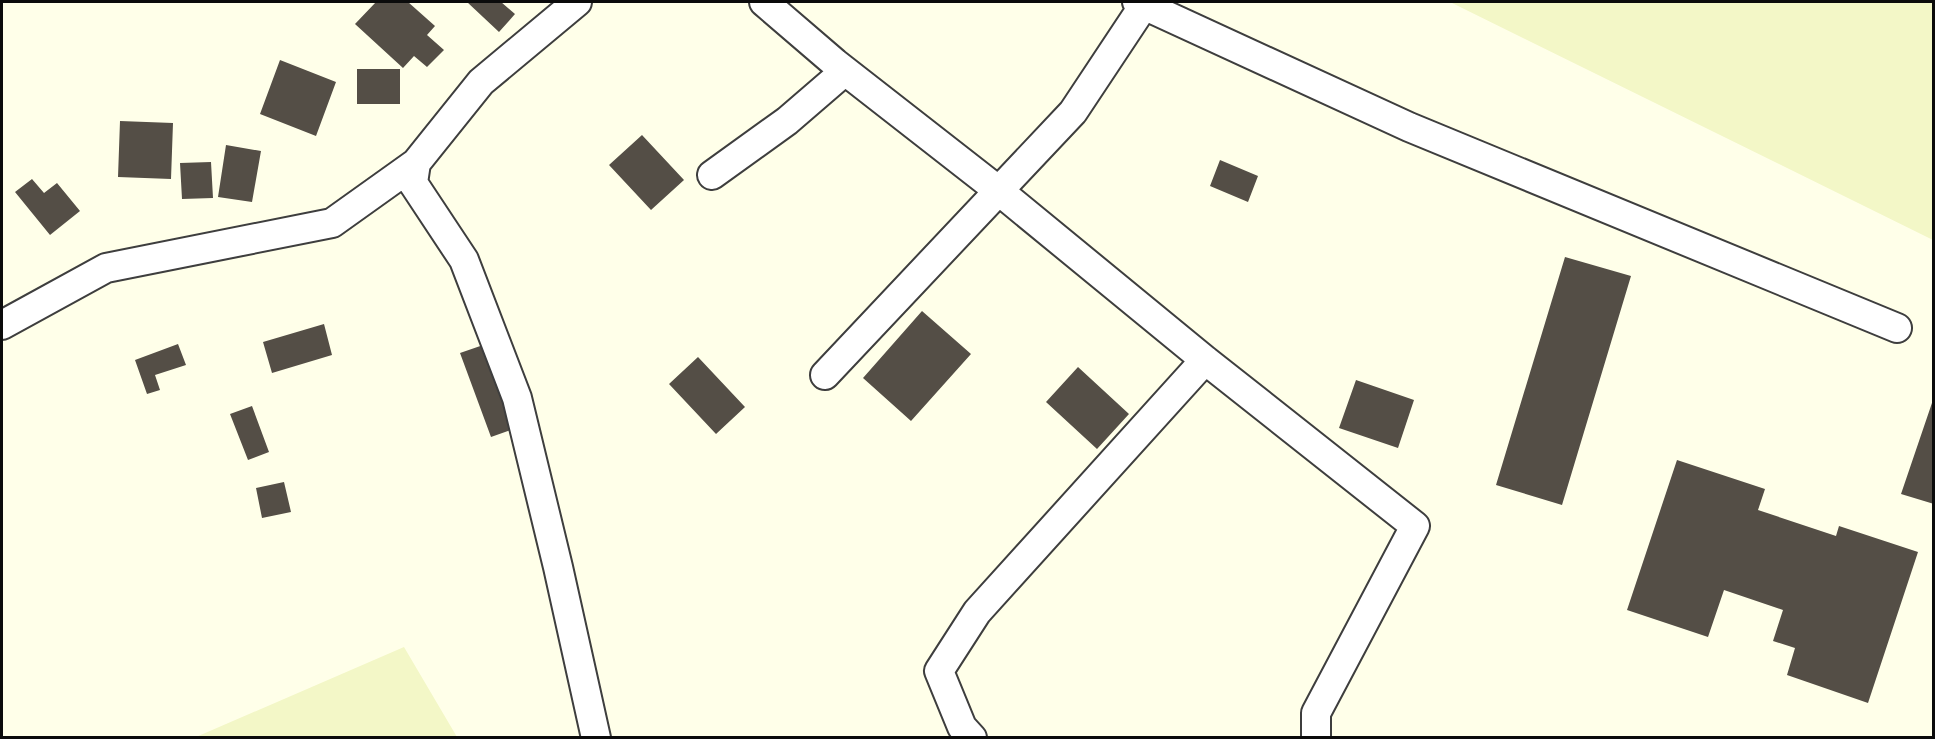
<svg xmlns="http://www.w3.org/2000/svg" width="1935" height="739" viewBox="0 0 1935 739" font-family="Literata,serif">
<style>
.farmland{fill:#f3f7c7}
.building{fill:#544e46}
.lines{fill:none;stroke-linecap:round;stroke-linejoin:round}
.minor-casing{stroke:#3e3e3e;stroke-width:32}
.minor{stroke:#fff;stroke-width:28}
</style>
<rect width="100%" height="100%" fill="#ffffe9"/>
<path class="farmland" d="M1450,2h483v238z
M404,647l53,90h-261z"/>
<path class="building" d="M376,2h32l27,24 -8,9 17,15 -17,17 -13,-11 -11,12 -48,-44z
M467,2h34l14,12 -16,18z
M280,60l56,22 -20,54 -56,-22z
M357,69h43v35h-43z
M120,121l53,2 -2,56 -53,-2z
M642,135l42,45 -33,30 -42,-45z
M226,145l35,6 -9,51 -34,-5z
M1220,160l38,16 -10,26 -38,-16z
M211,162l2,36 -31,1 -2,-36z
M32,179l12,14 13,-10 23,28 -30,24 -35,-43z
M1565,257l66,19 -69,229 -66,-20z
M922,311l49,43 -60,67 -48,-43z
M324,324l8,31 -60,18 -9,-31z
M489,343l30,84 -28,10 -31,-84z
M178,344l8,21 -31,10 5,15 -13,4 -12,-34z
M698,357l47,50 -29,27 -47,-50z
M1078,367l51,47 -32,35 -51,-47z
M1356,380l58,20 -16,48 -59,-20z
M1934,397v107l-33,-10z
M252,406l17,46 -21,8 -18,-46z
M1677,460l88,29 -7,21 78,26 3,-10 79,26 -50,151 -81,-28 8,-27 -22,-7 10,-31 -59,-20 -16,47 -81,-27z
M284,482l7,30 -29,6 -6,-30z"/>
<g class="lines">
<defs>
<path id="minor" d="M764,2l71,61 164,128 206,169 210,166 -99,187v25
M1137,2l272,125 488,201
M416,163l-3,20 51,77 53,138 41,169 38,171
M712,175l75,-54 58,-50
M2,325l104,-57 226,-45 84,-60 65,-81 96,-80
M825,375l248,-263 73,-110
M972,738l-10,-11 -23,-56 38,-59 228,-252"/>
</defs>
<use href="#minor" class="minor-casing"/>
<use href="#minor" class="minor"/>
</g>
<rect width="1935" height="739" fill="none" stroke="#0b0b0b" stroke-width="6"/>
</svg>
